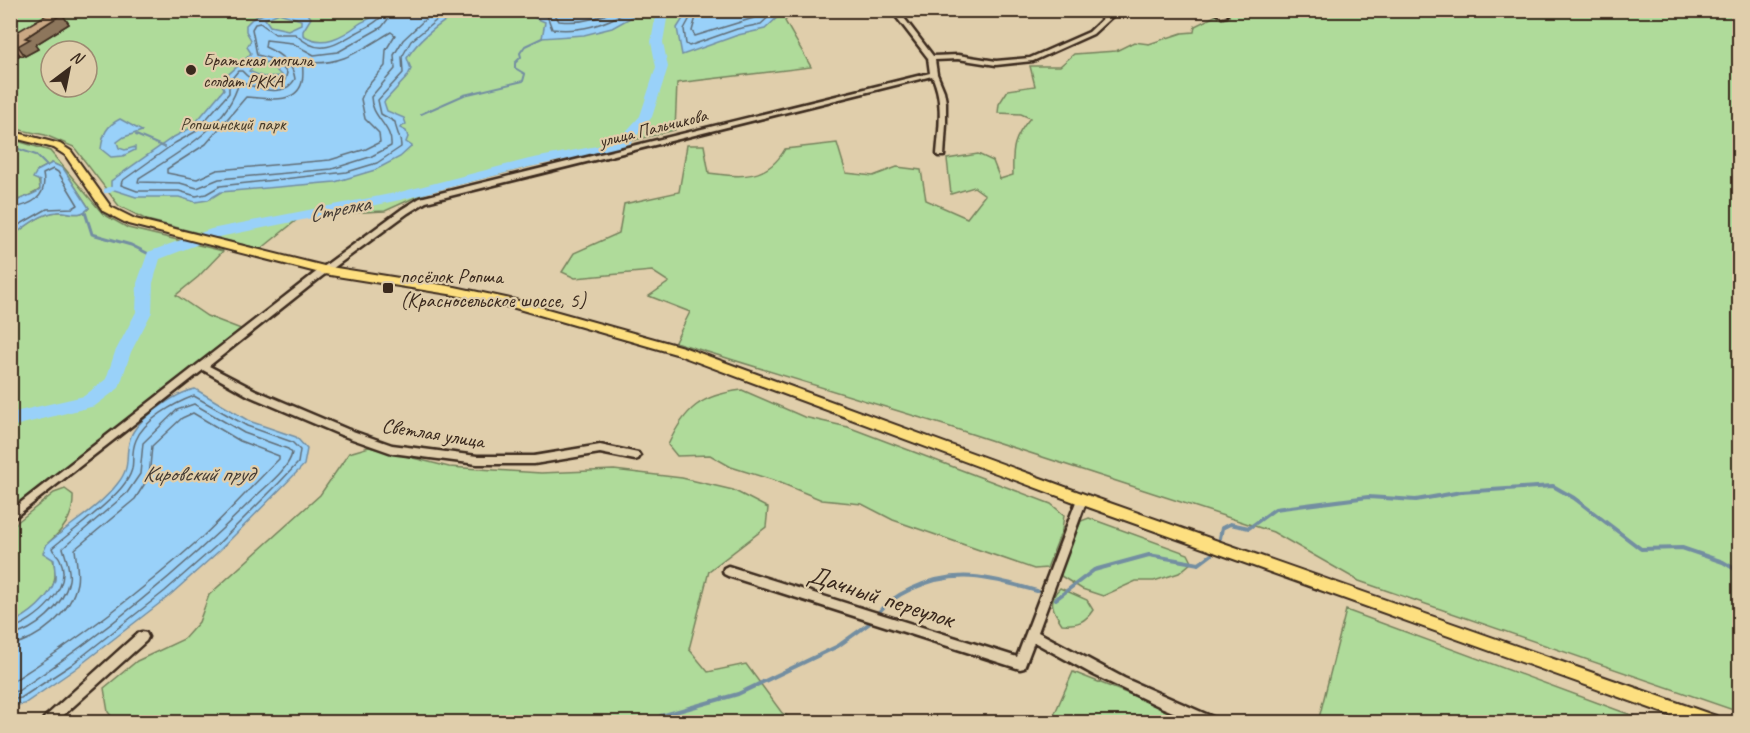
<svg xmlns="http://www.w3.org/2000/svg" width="1750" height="733" viewBox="0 0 1750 733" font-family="Caveat,sans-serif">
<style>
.green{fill:#afdb9a;stroke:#75825c;stroke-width:1.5;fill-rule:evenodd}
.water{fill:#99d1f9;stroke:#738ea1;stroke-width:1.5;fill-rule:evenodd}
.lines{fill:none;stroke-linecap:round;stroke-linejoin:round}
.shore{stroke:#616d76;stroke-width:1.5}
.stream-far2{stroke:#738ea1;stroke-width:2}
.stream-far1{stroke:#738ea1;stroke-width:3}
.stream{stroke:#738ea1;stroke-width:4}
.canal{fill:#99d1f9;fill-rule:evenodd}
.river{fill:#99d1f9;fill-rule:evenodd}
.minor-casing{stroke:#3b2a1e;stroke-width:5}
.major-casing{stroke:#3b2a1e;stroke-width:4}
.minor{fill:#e0ceab;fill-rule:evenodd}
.major{fill:#fddf80;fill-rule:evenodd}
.wall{fill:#ae9072;stroke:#3b2a1e;stroke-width:1.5}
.shaded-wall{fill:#8d765c;stroke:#3b2a1e;stroke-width:1.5}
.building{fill:#caa884;stroke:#3b2a1e;stroke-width:1.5}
.poi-dot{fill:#3b2a1e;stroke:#e0ceab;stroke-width:2}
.labels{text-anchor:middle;stroke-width:4.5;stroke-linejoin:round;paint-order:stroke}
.far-poi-label{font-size:18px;fill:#3b2a1e;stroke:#e0ceab;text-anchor:start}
.far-park-label{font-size:18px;fill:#473c2a;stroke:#e0ceab}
.far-street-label{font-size:18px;fill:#3b2a1e;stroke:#e0ceab}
.poi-label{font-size:21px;fill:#3b2a1e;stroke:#e0ceab;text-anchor:start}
.street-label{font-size:21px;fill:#3b2a1e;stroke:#e0ceab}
.water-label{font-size:22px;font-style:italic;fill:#443b34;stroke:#e0ceab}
.near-street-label{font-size:26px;fill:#3b2a1e;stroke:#e0ceab}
</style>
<rect width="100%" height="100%" fill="#e0ceab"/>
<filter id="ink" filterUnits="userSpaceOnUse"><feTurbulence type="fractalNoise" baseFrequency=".0167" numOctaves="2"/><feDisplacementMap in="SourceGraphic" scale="12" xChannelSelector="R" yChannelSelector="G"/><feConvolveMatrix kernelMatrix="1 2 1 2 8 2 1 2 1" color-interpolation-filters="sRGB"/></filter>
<g filter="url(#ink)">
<path class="green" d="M11,11h782l-8,10 26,46 -134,16 -2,47 -248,62 -42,19 -82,4 -42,34 -114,-29 -28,-14 -45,-59 -29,-12 -34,-7zM51,51h36v36h-36z
M1225,11h514v701l-380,-131 -86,-49 -326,-106 -272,-84 15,-30 -41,-16 20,-14 -17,-11 -77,7 -13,-6 12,-19 45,-20 5,-29 55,-12 8,-47h17l5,28c31,4 58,8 76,-24l52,-6 9,30 27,3 24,-9 24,3 5,30 41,18 18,-23 -11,-8 -23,7 -4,-35 31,-5 15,7 7,18 13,-4c-1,-27 0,-36 17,-57l-9,-4 -23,-1 1,-9 9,-14 27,-4 -5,-20h30l14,-12 42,-3 18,-9 15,2 33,-11 12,-1 1,-6z
M11,139l39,12 53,63 25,14 95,23 -25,26 -22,18 31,21 34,13 -230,182v-274c14,-10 28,-23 46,-25 11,-2 22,7 32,-4l-26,-40 -11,-5 -15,8 3,18c-9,8 -21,8 -29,16z
M742,390l62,27 44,10 203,77 13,11 -2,15 -15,38 -13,1 -141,-49 -31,-16 -40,-4 -46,-19 -45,-14 -21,-12 -33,1 -9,-11c17,-37 33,-50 74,-55z
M369,447l80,20 92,6 73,-3 68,8 51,12 35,18 -2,19 -57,44 -20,78 19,23 38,-8 36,49 15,9h-681l-8,-10 -4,-24 33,-27 47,-22 15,-17 10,-27 111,-100 29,-42z
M65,489l8,6c1,22 -10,35 -26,49 5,10 9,21 8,32 -1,21 -27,41 -44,47v-96l43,-34z
M1089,518l99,36 4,8 -13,11 -25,8h-18l-33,15 -21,-7 -21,-13 1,-9 19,-46z
M1060,588l27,12 6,10c-8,12 -15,15 -31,14 -9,-13 -15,-24 -2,-36z
M1346,610l274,101 31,11h-333z
M1073,672l127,50h-149z"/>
<path class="water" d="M272,10l34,1 5,7 -8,13v4c20,13 39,2 56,-11 7,-5 16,-5 17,-13h85c-21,12 -41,26 -54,47l4,11 -4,8 -23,25 3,9 17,7 2,6 -6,4 6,3 2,6 -2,5 6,4 -12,11 -25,13 -40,12 -114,10 -13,8 -13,2 -16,-5h-43l-25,-8v-8l61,-43 19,-10 33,-39 -3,-7c10,-12 22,-18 30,-29l-4,-6 4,-7 -5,-9v-6l6,-6zM279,13l22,7v4l-13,6 -18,-4 -5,-7zM268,62l14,14 -19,1 -14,-6 7,-7z
M544,10h109v1l-14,2 -27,15 -28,7 -42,3 3,-16 -12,-5z
M684,11v-1l100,1 -19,18 -27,6 -56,20 -5,-27 7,-11z
M120,119l22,12 -18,6 -7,5 2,6 6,2 10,-3v3l-12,6 -12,1 -10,-8c2,-15 5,-23 19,-30z
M52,163l11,5 26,40c-10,11 -21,2 -32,4 -18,2 -32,15 -46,25v-32c8,-8 20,-8 29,-15v-9l-7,-3 4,-7z
M195,389l54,32 47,16 11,12 -3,16 -85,86 -50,45 -94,73 -51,35 -13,2v-83c18,-7 38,-24 44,-43 1,-6 -1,-14 -1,-20l-11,-7 4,-9c23,-20 53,-37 71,-61 14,-18 6,-25 12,-44 5,-19 46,-46 65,-50z"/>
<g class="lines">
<path class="shore" d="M380,10l1,7c-6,7 -16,11 -25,16 -24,14 -38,23 -61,1h-20l-15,-11 -5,1 -3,5 5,26c14,3 21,6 30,18l-2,7c-15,6 -32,4 -43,-9h-4l-9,11v11l-34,39 -20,11 -53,38 -1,4 16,6h42l17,5 10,-2 14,-8 127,-14 30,-9 24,-16c0,-10 -5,-15 -6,-25l-14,-8 -3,-14 25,-27 -1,-16 9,-16 38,-31
M388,10v9l-6,8 -44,25 -24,3 -22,-12 -26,-3 -1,7c14,6 28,16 30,32 -12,21 -38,8 -56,3 -12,46 -63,72 -100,96l-1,4 42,1 17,5 22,-9 113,-10 38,-12 21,-11c2,-19 -20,-29 -20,-49l24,-28 -1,-14 9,-15 32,-30
M545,10l7,19c29,3 52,-4 77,-19
M552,10l7,11c20,2 38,-1 55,-11
M690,10v8l-6,11 2,15 3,2 48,-17 24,-5 15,-14
M698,10l-6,21 3,5 62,-19 6,-7
M391,32l4,3 -9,15 -1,16 -19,22 -5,11 4,20 14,14 1,9 -14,7 -36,11 -113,10 -20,9 -30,-6v-4l39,-25 40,-47c18,1 50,9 56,-15 2,-7 0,-14 1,-20 37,5 58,-12 88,-30z
M10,209c21,-4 38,-11 33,-35l10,-5 5,3 20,33 -5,3 -26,1 -37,21
M10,629c25,-7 64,-40 50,-70 -2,-5 -7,-6 -8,-11 21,-18 53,-40 70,-61 18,-22 6,-28 14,-47 8,-20 39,-37 58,-44l53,30 45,16 8,8 -2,13 -19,20 -64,64 -50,44 -94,74 -50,33 -11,2
M10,636c25,-5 54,-30 59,-56 2,-10 -3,-22 -6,-32l64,-55 13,-19 3,-31 34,-33 17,-6 50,29 44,16 4,4c-3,16 -26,33 -38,45 -72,72 -151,136 -236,193l-8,1
M10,645c29,-5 61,-32 67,-62 2,-11 -1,-23 -2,-34l60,-50 14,-22 3,-31 30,-28 11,-5 47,28 39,15v3c-26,26 -50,53 -77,78 -60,54 -124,103 -192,146"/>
<path class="stream-far2" d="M421,114l43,-19 59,-14 2,-7 -10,-6v-5l6,-6 -1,-4 5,-7 17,-8
M136,135l28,12
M10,146l26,9 11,11"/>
<path class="stream-far1" d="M85,212l7,22 39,11 22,11"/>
<path class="stream" d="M1220,538l2,-10 8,-4 19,4 26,-19 93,-12 48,3 45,-8 92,-6 21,12 67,51 41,-1 41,14 17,10
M1056,599l38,-29 55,-15 50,9 12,-9
M878,613c9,-11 20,-18 33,-24 47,-22 79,-11 126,2
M651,722l10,-6 77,-22 100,-48 32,-23"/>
<path class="canal" d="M108,187h6l1,2 -5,4h-6v-4z"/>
<path class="river" d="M650,10h11l6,9 -4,23 5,25 -16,50 -21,26 -20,8 -82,16 -129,33 -186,38 -54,21 -7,24 -1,29 -21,40 -12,36 -24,18 -85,21v-14l74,-17 22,-17 9,-27 21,-40 1,-29 11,-31 63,-23 189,-37 129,-33 78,-15 14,-7 19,-21 16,-49 -5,-25 4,-23z"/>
<defs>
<path id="minor" d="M891,10h7l35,46 25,-1 38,6 34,-3 59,-26 23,-22h7l-26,24 -60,27 -37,4 -38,-6 -23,1 2,14 7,17 2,11v22l-2,32h-6l-1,-2c2,-25 7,-54 -5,-78l-506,126 -18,11 -87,64 -112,89 46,24 92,39 45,16 85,11h57l66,-11 38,8 2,3 -2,3 -3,1 -35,-7 -66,11h-57l-85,-11 -51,-18 -92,-39 -46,-26 -193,151v-10l305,-238 87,-64 18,-11 510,-125 -2,-15z
M1213,10h8l6,6 -5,1z
M1082,495l4,1 1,3 -49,133 86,46 91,40 2,4h-20l-36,-15 -67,-32 -60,-33 -10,26 -4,1 -292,-93 -4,-2 -1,-3 1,-3 4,-2 289,91 60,-158 1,-3z
M142,632l4,1 2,4 -2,4 -90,81h-14l2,-4 94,-85z"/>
<path id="major" d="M10,131l50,13 11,7 40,56 24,12 189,47 131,21 60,13 168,47 404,148 623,219 6,2 2,6h-29l-612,-219 -401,-149 -161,-46 -60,-13 -131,-21 -196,-50 -25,-13 -38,-56 -11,-7 -44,-11z"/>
</defs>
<use href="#minor" class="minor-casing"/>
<use href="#major" class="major-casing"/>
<use href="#minor" class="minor"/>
<use href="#major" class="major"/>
</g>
<path class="wall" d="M62,14l7,10 -34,21 3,4 -13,7 -5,-1 -10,6v-25z"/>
<path class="shaded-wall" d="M62,14l7,10 -34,21 3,4 -13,7 -7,-10 7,-8z
M12,45l8,10 -10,6v-15z"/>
<path class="building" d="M51,12l11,2 -37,24 5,1 -12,7 -6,-1 -2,1v-10z"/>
</g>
<g class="poi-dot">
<circle cx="191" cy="70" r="6"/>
<rect x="382" y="282" width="12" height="12" rx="3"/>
</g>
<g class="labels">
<g class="far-poi-label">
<text x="203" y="66">Братская могила<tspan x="203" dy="21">солдат РККА</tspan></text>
</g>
<g class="far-park-label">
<text x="233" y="130">Ропшинский парк</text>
</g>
<g class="far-street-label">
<text transform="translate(653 128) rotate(-14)" y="6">улица Пальчикова</text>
</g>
<g class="poi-label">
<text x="400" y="283">посёлок Ропша<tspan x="400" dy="24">(Красносельское шоссе, 5)</tspan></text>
</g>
<g class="street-label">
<text transform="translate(433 433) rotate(9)" y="7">Светлая улица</text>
</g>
<g class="water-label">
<text transform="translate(339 208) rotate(-11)" y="8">Стрелка</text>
<text x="198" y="481">Кировский пруд</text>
</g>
<g class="near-street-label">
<text transform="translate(881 596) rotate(18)" y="9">Дачный переулок</text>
</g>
</g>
<rect width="1750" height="733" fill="none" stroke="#e0ceab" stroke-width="36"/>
<rect x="18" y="18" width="1714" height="697" fill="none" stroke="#3b2a1e" stroke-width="2" filter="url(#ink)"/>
<g transform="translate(69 69) rotate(32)"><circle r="28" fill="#e0ceab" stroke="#9e8c73" stroke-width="1.5"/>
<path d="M0-4.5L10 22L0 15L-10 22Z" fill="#3b2a1e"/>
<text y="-9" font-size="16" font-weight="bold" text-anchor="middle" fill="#3b2a1e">N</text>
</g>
</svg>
